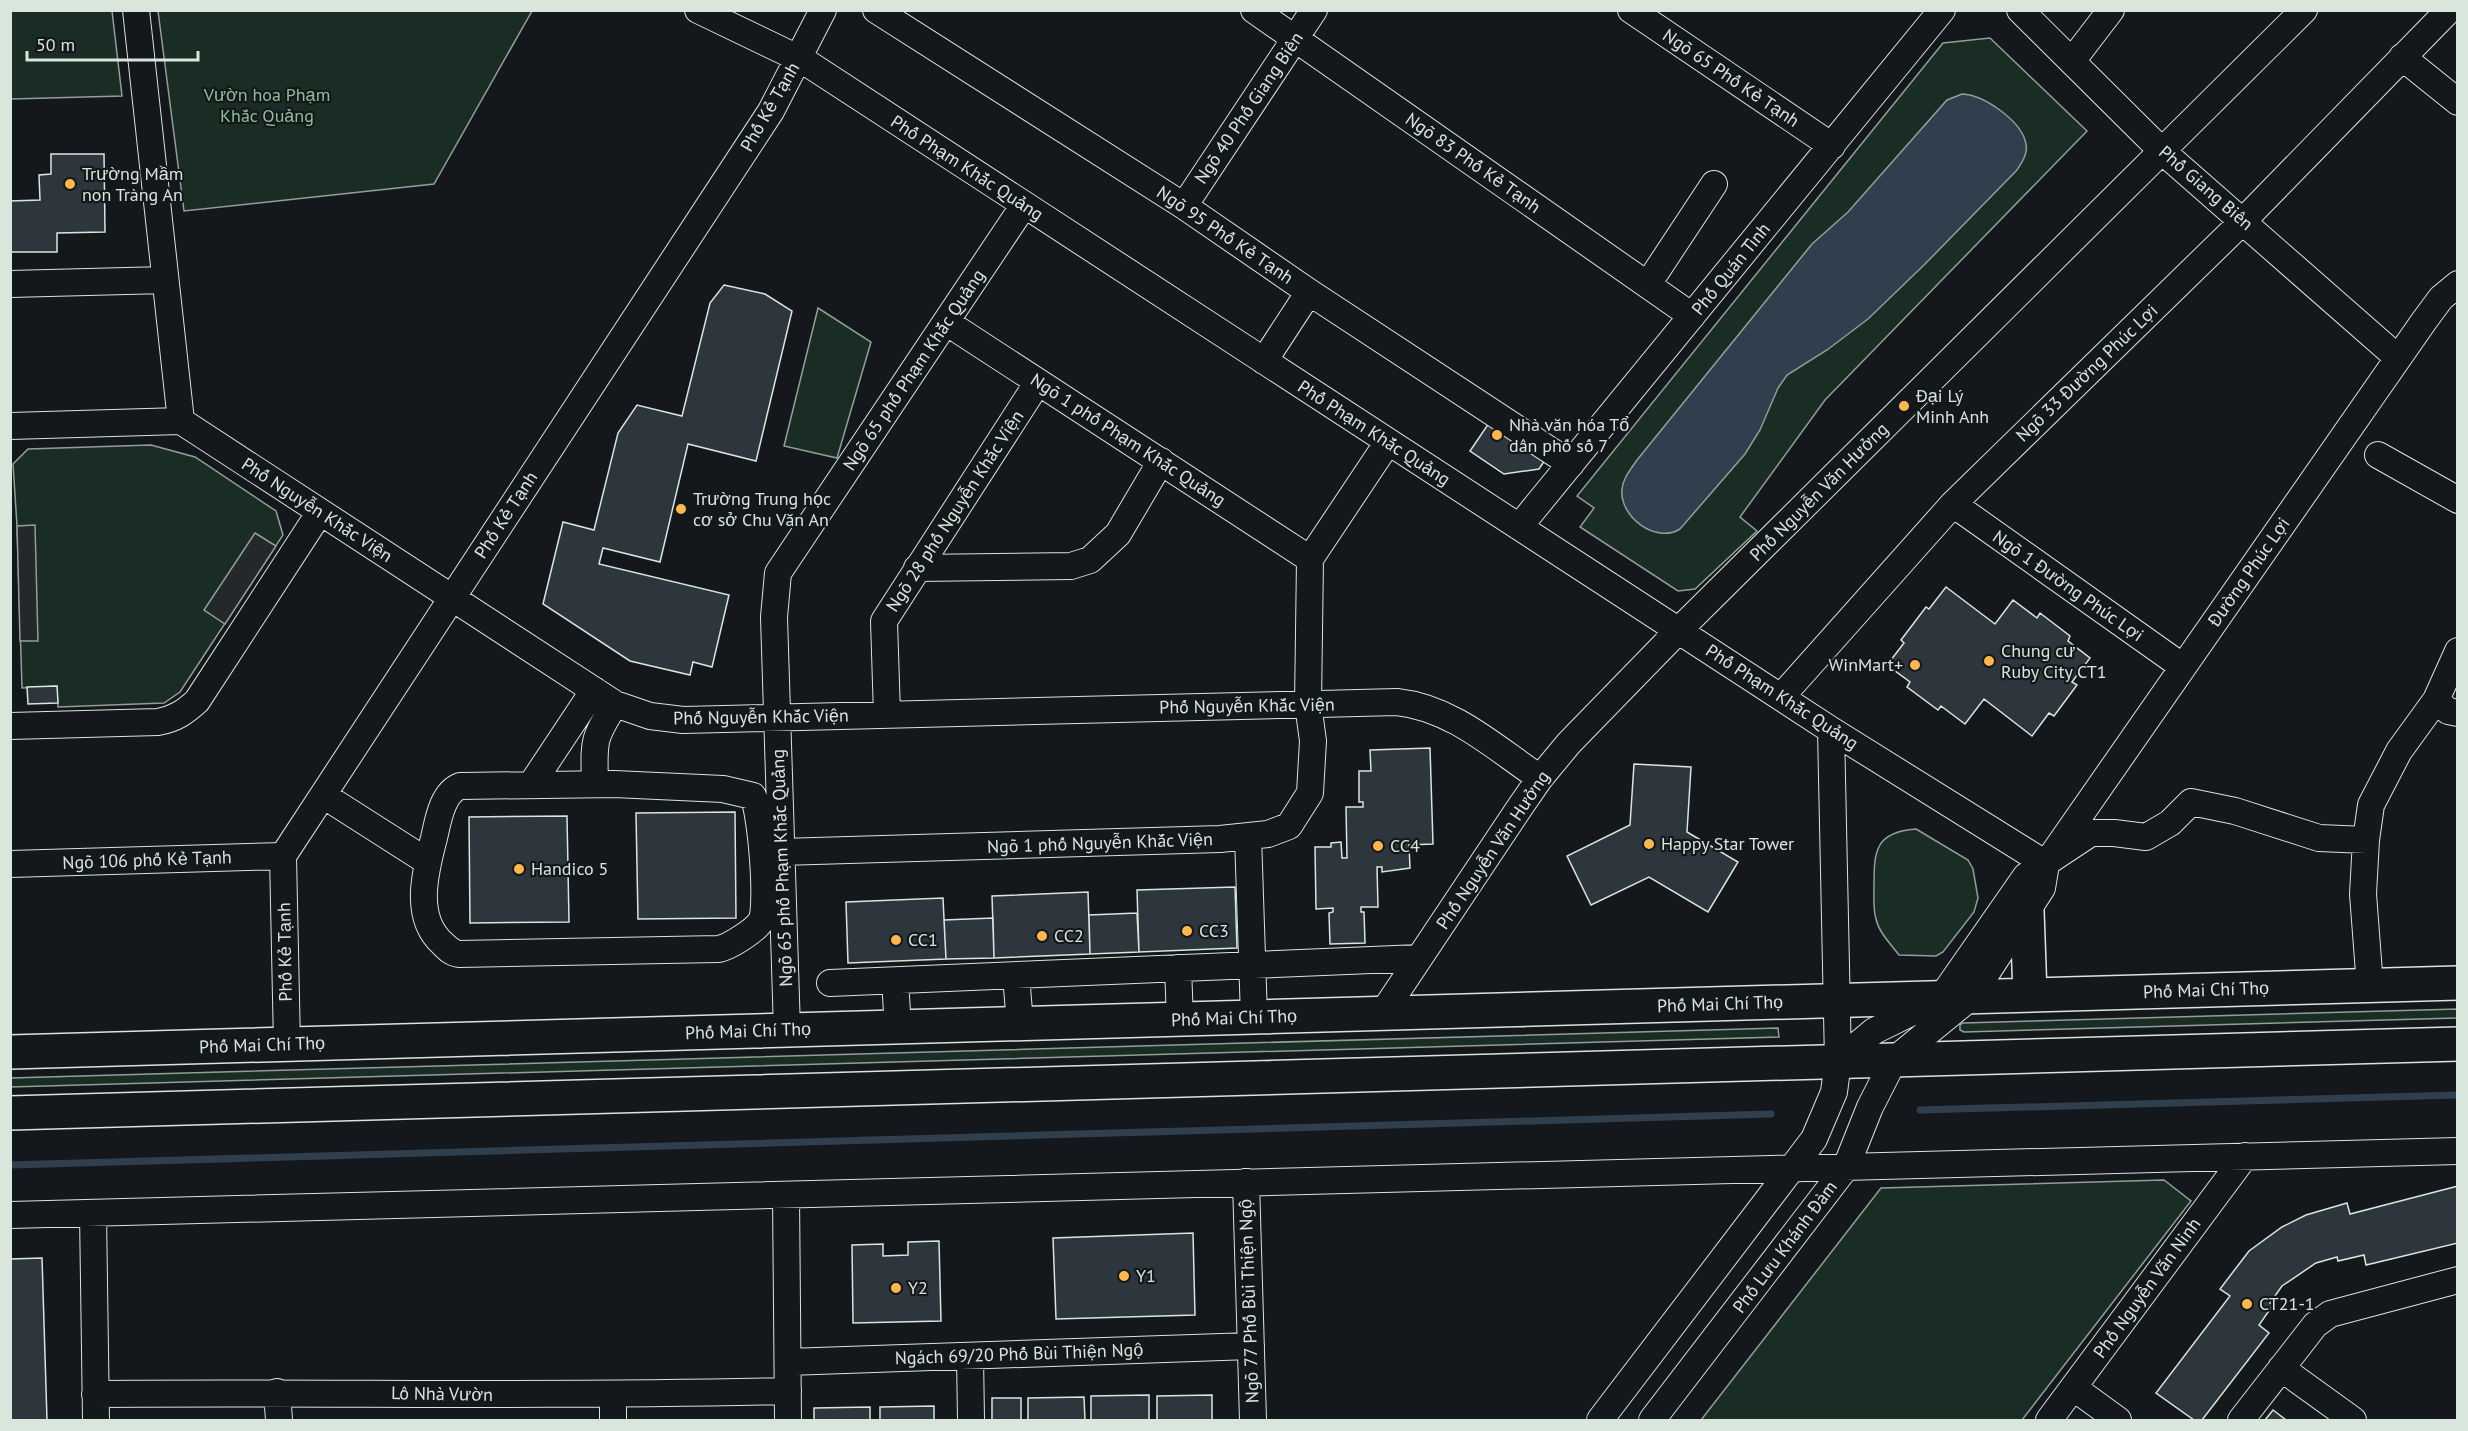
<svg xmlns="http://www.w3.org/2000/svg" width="2468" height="1431" viewBox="0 0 2468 1431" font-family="'PT Sans',sans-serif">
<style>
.green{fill:#1a2d24;stroke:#939e99;stroke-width:1.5}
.parking{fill:#24282b;stroke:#939e99;stroke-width:1.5}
.water{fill:#2f3f4d;stroke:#939e99;stroke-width:1.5}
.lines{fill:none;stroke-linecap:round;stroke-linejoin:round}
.stream{stroke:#2f3f4d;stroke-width:7}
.building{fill:#2c363c;stroke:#d8e6dc;stroke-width:1.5}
.minor-casing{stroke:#d8e6dc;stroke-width:28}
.major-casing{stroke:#d8e6dc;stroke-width:36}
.minor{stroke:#14181c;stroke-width:26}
.major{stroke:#14181c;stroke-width:33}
.poi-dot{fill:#ffb74d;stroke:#14181c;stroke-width:2}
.labels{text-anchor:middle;stroke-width:4.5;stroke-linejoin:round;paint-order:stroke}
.street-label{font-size:18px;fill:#d8e6dc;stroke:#14181c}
.park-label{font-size:18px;fill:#8ac095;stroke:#14181c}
.poi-label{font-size:18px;fill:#d8e6dc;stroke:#14181c;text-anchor:start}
</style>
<rect width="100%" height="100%" fill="#14181c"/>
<path class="green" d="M10,11h102l10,85 -111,3z
M158,11v-1l374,1 -98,173 -250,27z
M1990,38l97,93 -262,269 -85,117 17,14 -62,58 -17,2 -98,-64 14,-19 -17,-12 366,-453z
M818,308l53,34 -34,116 -53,-12z
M151,445l44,12 81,54 7,24 -103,157 -16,11 -106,4 -1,-21 -35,2 -5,-162 -4,-62 15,-15z
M1916,829l52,31 5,9 5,29 -4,14 -31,40 -7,4 -37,-1c-8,-11 -20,-22 -23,-36 -3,-10 -2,-22 -2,-33 0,-35 1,-54 42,-57z
M2458,1009l-1,9 -493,14 -4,-2v-5l3,-2z
M1778,1028l1,9 -1769,50 1,-9z
M2164,1180l27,21 -169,219h-321l180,-232z"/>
<path class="parking" d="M35,525l3,116h-18l-3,-115z
M255,533l21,13 -51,78 -21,-14z"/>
<path class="water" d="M1962,94c22,1 60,27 64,50 2,10 -4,18 -9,26l-92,94 -57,55 -41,31 -40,25 -9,13 -18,42 -15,24 -65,75c-24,15 -61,-12 -58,-40 1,-11 9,-20 15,-29l175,-216 36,-32 99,-112z"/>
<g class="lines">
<path class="stream" d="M1920,1110l538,-15
M10,1165l1761,-51"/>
</g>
<path class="building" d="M51,154h53l1,78 -48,1v19h-47v-51l30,-1 -1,-25 12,-1z
M724,285l41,9 27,17 -36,150 -68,-17 -28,118 -57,-14 -4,16 130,31 -17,72 -19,-5 -3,13 -60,-14 -87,-57 20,-82 31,8 24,-97 19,-28 45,11 28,-113z
M1491,420l56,37 -8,12 -35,5 -34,-23z
M1946,587l49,37 18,-24 24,18 3,-5 30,23 -2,5 22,17 -18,24 5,3 -23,31 -5,-3 -17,23 -48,-37 -19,25 -24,-18 -3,4 -31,-23 3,-5 -23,-17 17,-22 -3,-3 25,-33 3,2z
M57,686l1,17 -30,1 -1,-17z
M1430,748l3,96 -24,1 1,23 -28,4v-5h-5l1,40h-17v5h3l1,31 -35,1 -1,-31 4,-1v-4l-17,1 -1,-62h16v-4l10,-1 1,16h5l-1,-51h17v-5h-4v-31h12l-1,-21z
M1634,764l57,3 -4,65 51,30 -30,50 -59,-35 -58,28 -24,-49 63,-31z
M735,812l1,106 -98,1 -2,-106z
M567,816l2,106 -99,1 -1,-106z
M1235,887l2,61 -98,4 -2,-62z
M1088,892l2,62 -96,4 -2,-62z
M943,898l3,61 -98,4 -2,-61z
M1137,913l2,39 -49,2 -1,-39z
M993,918l1,40 -48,1 -2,-39z
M2458,1186v57l-92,22 -2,-10 -26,6 -1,-4 -21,6 -34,23 -12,17 3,2 -14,20 10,8 -67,87h-8l-38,-27 74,-97 -10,-7 29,-38 33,-24 24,-12 41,-12 3,11z
M1193,1233l2,82 -139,4 -3,-81z
M939,1241l2,80 -88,2 -1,-78 31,-1v12l25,-1v-13z
M42,1258l5,162h-37v-161z
M1149,1395v25h-58v-24z
M1212,1395v25h-55v-24z
M1084,1397l1,23h-57v-22z
M992,1398h29v22h-29z
M934,1406v14h-54v-13z
M870,1407v13h-56v-12z
M2273,1410l13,10h-21z"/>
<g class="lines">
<defs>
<path id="minor" d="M136,10l45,411
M698,10l106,51 1027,669 215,134
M876,10l308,196 125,86 262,172
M1254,10l438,306
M1631,10l201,136
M2020,10l142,141 236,207
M2402,57l56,45
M2072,61l39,-51
M1184,206l130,-196
M10,284l155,-4
M1648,284l66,-100
M946,322l364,237 78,-117
M1264,361l45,-69
M10,426l171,-5 434,283 35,12 33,4 714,-18c56,6 98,46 143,76
M2378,455l80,45
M1953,504l230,163
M1519,527l423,-517
M917,568l154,-2 19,-6 28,-26 43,-73
M1781,697l172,-193 290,-283 206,-211
M2436,700l12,11 10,2
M887,715l-3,-94 154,-239
M10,726l148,-4c17,-3 27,-10 39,-21l123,-189
M595,784c-1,-42 -3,-44 20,-80
M614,784l109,5 30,7c8,16 16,111 8,125 -5,9 -33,27 -43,28l-259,5c-7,-1 -11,-5 -16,-10 -30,-26 -18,-72 -9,-106 4,-17 8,-45 26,-52z
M531,785l63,-95
M323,795l105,67
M1248,836l6,181
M2366,840l-3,54 7,92
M781,852l439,-13 48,-5 21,-8 21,-33 3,-52 -5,-37 2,-145
M10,864l273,-8
M1178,968l2,51
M1016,975l4,49
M895,981l3,46
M830,983l589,-25
M1382,1014l136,-204 22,-32 29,-35 110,-113 625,-620
M787,1030l-13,-413 4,-44 246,-368
M287,1045l-4,-189 488,-745 52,-101
M1838,1061l36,-30 67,-33 85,-122 65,-43h23l32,4 24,-14 21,-21 44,9 84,27 47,2 5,-35 28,-54 37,-51 22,-49
M1246,1182l7,238
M786,1195l2,225
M93,1213l3,207
M10,1215l2448,-64
M970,1356l1,64
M788,1362l463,-16
M2281,1368l72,52
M2074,1388l44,32
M277,1392l2,28
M95,1394c231,-2 462,3 693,-3
M613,1395v25
M1600,1420l214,-281 20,-47 4,-31 -7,-331
M1652,1420l194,-253 24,-60 24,-47 77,-63 71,-109 4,-24 378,-543 17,-23 17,-14
M2049,1420l196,-264
M2241,1420l74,-95 15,-11 128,-34"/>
<path id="major" d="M2027,911l3,84
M10,1052l2448,-69
M10,1113l2448,-69"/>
</defs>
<use href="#minor" class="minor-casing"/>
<use href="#major" class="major-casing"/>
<use href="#minor" class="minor"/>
<use href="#major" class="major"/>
</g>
<g class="poi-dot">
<circle cx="70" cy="184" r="6"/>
<circle cx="1904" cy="406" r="6"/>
<circle cx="1497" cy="435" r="6"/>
<circle cx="681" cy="509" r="6"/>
<circle cx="1989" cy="661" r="6"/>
<circle cx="1915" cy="665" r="6"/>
<circle cx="1649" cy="844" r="6"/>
<circle cx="1378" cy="846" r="6"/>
<circle cx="519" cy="869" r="6"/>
<circle cx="1187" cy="931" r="6"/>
<circle cx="1042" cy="936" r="6"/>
<circle cx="896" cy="940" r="6"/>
<circle cx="1124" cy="1276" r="6"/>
<circle cx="896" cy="1288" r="6"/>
<circle cx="2247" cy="1304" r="6"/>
</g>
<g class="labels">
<g class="street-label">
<text transform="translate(1731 78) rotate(34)" y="6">Ngõ 65 Phố Kẻ Tạnh</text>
<text transform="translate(770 107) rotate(-60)" y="6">Phố Kẻ Tạnh</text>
<text transform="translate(1249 108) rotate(-56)" y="6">Ngõ 40 Phố Giang Biên</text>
<text transform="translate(1473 163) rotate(35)" y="6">Ngõ 83 Phố Kẻ Tạnh</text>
<text transform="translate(967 168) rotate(33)" y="6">Phố Phạm Khắc Quảng</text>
<text transform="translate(2206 188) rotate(41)" y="6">Phố Giang Biên</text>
<text transform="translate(1225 235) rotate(34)" y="6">Ngõ 95 Phố Kẻ Tạnh</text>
<text transform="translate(1731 269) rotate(-51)" y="6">Phố Quán Tình</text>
<text transform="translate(914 370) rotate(-56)" y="6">Ngõ 65 phố Phạm Khắc Quảng</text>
<text transform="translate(2087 373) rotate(-44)" y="6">Ngõ 33 Đường Phúc Lợi</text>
<text transform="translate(1374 433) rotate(33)" y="6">Phố Phạm Khắc Quảng</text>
<text transform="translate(1128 440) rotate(33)" y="6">Ngõ 1 phố Phạm Khắc Quảng</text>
<text transform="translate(1819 492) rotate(-45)" y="6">Phố Nguyễn Văn Hưởng</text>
<text transform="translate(317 510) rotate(33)" y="6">Phố Nguyễn Khắc Viện</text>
<text transform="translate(955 511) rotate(-57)" y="6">Ngõ 28 phố Nguyễn Khắc Viện</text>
<text transform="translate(506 515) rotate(-57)" y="6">Phố Kẻ Tạnh</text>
<text transform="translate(2249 572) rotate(-55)" y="6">Đường Phúc Lợi</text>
<text transform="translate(2068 586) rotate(35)" y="6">Ngõ 1 Đường Phúc Lợi</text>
<text transform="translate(1782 697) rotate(33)" y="6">Phố Phạm Khắc Quảng</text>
<text transform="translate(1247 706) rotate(-1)" y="6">Phố Nguyễn Khắc Viện</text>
<text transform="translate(761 717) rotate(-1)" y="6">Phố Nguyễn Khắc Viện</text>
<text transform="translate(1100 843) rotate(-2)" y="6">Ngõ 1 phố Nguyễn Khắc Viện</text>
<text transform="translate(1493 850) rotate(-56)" y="6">Phố Nguyễn Văn Hưởng</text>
<text transform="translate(147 860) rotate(-2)" y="6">Ngõ 106 phố Kẻ Tạnh</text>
<text transform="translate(782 868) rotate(-92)" y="6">Ngõ 65 phố Phạm Khắc Quảng</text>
<text transform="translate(285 952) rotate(-91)" y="6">Phố Kẻ Tạnh</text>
<text transform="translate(2206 990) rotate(-2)" y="6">Phố Mai Chí Thọ</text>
<text transform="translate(1720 1004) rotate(-2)" y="6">Phố Mai Chí Thọ</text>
<text transform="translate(1234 1018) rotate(-2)" y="6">Phố Mai Chí Thọ</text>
<text transform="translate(748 1031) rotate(-2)" y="6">Phố Mai Chí Thọ</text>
<text transform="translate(262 1045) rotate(-2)" y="6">Phố Mai Chí Thọ</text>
<text transform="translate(1785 1247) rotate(-53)" y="6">Phố Lưu Khánh Đàm</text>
<text transform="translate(2147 1288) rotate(-54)" y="6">Phố Nguyễn Văn Ninh</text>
<text transform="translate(1249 1301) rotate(-92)" y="6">Ngõ 77 Phố Bùi Thiện Ngộ</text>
<text transform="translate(1019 1354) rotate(-2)" y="6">Ngách 69/20 Phố Bùi Thiện Ngộ</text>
<text transform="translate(442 1394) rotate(1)" y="6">Lô Nhà Vườn</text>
</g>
<g class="park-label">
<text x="267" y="101">Vườn hoa Phạm<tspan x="267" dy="21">Khắc Quảng</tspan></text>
</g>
<g class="poi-label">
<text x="82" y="180">Trường Mầm<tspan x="82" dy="21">non Tràng An</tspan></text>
<text x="1916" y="402">Đại Lý<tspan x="1916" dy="21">Minh Anh</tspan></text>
<text x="1509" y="431">Nhà văn hóa Tổ<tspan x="1509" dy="21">dân phố số 7</tspan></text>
<text x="693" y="505">Trường Trung học<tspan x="693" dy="21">cơ sở Chu Văn An</tspan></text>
<text x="2001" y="657">Chung cư<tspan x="2001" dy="21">Ruby City CT1</tspan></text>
<text x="1903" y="671" text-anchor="end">WinMart+</text>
<text x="1661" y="850">Happy Star Tower</text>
<text x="1390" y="852">CC4</text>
<text x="531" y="875">Handico 5</text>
<text x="1199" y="937">CC3</text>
<text x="1054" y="942">CC2</text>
<text x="908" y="946">CC1</text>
<text x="1136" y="1282">Y1</text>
<text x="908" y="1294">Y2</text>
<text x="2259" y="1310">CT21-1</text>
</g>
</g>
<rect width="2468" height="1431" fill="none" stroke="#d8e6dc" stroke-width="24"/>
<path d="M27 51v9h171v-9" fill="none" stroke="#d8e6dc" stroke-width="3"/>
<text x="36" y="51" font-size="18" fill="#d8e6dc" stroke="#14181c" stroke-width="4.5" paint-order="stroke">50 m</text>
</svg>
